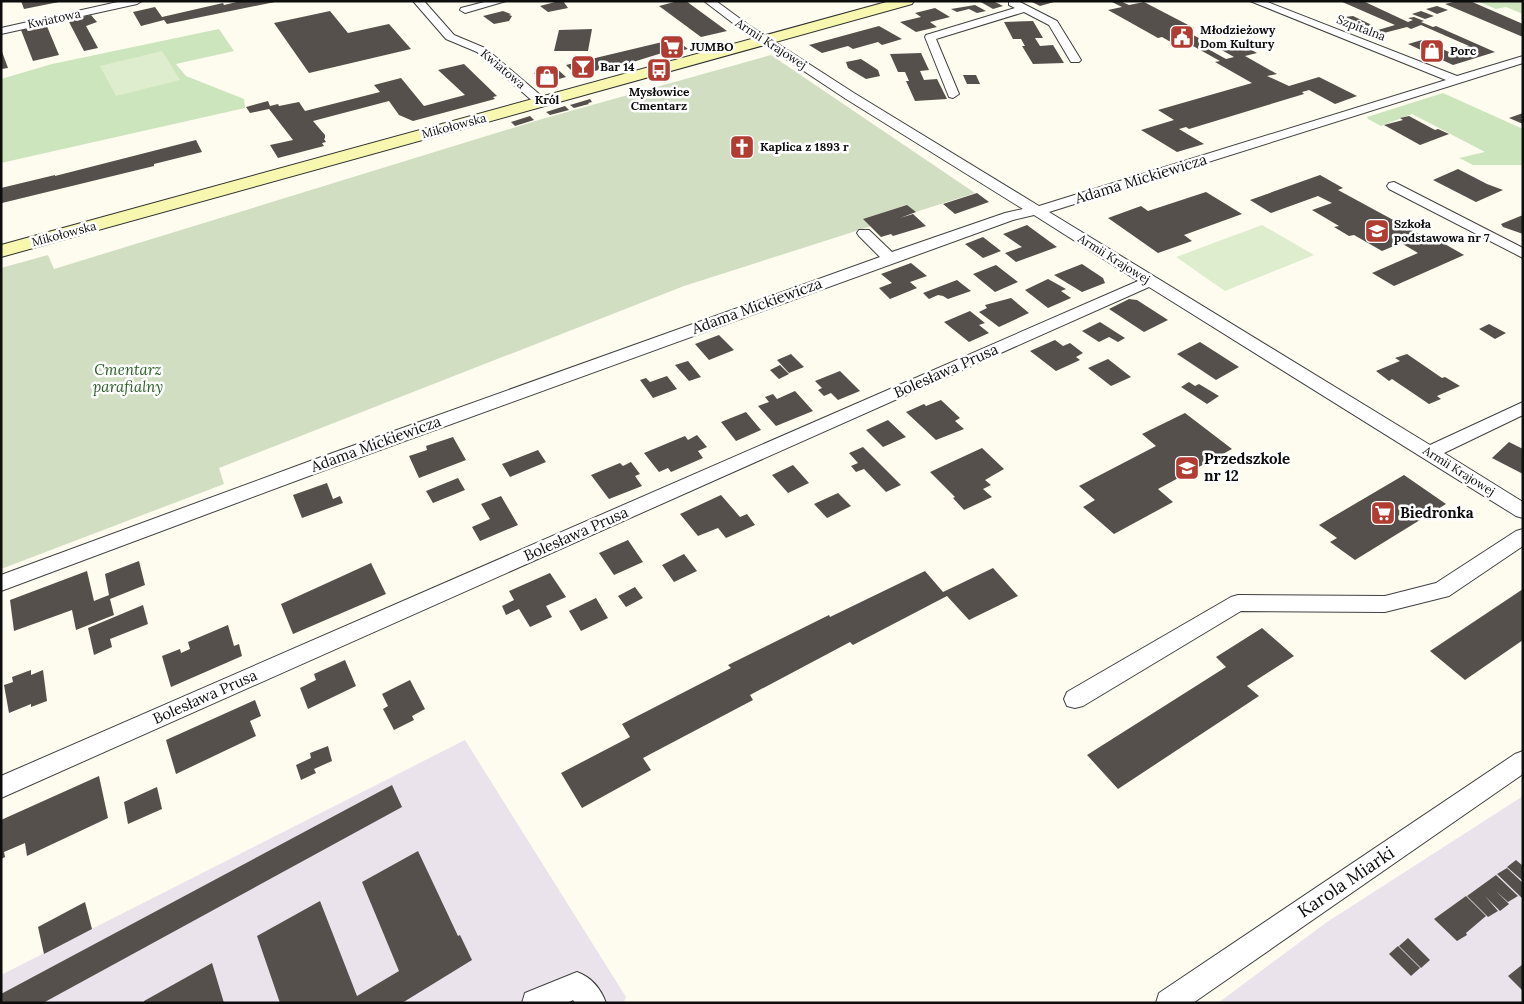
<svg xmlns="http://www.w3.org/2000/svg" width="1524" height="1004" viewBox="0 0 1524 1004" font-family="Lora,serif">
<style>
.industrial{fill:#ebe3eb}
.green{fill:#cce5bc}
.cemetery{fill:#d1dec2}
.pitch{fill:#deedcd}
.building{fill:#55504b}
.lines{fill:none;stroke-linecap:round;stroke-linejoin:round}
.street-casing{stroke:#404040;stroke-width:2}
.secondary-casing{stroke:#2f2f2f;stroke-width:2}
.street{fill:#fff;fill-rule:evenodd}
.secondary{fill:#f7f7b0;fill-rule:evenodd}
.labels{text-anchor:middle;stroke-width:5;stroke-linejoin:round;paint-order:stroke}
.far-street-label{font-size:12px;fill:#0d0d0d;stroke:#fff}
.far-poi-label{font-size:12px;font-weight:bold;fill:#0d0d0d;stroke:#fff;text-anchor:start}
.street-label{font-size:15px;fill:#0d0d0d;stroke:#fff}
.park-label{font-size:15px;font-style:italic;fill:#295f24;stroke:#fff}
.poi-label{font-size:15px;font-weight:bold;fill:#0d0d0d;stroke:#fff;text-anchor:start}
.near-street-label{font-size:18px;fill:#0d0d0d;stroke:#fff}
</style>
<rect width="100%" height="100%" fill="#fdfcef"/>
<path class="industrial" d="M465,740l161,257 -2,6h-623v-28z
M1523,796v207h-305l109,-81z"/>
<path class="green" d="M1477,1h46v13l-17,-7 -10,2z
M219,29l15,22 -58,13 10,12 58,23 1,9 -244,55v-84l51,-15z
M1443,93l80,36v36h-50l-14,-7 26,-6 -73,-38 -31,12 -13,-7 -1,-2z"/>
<path class="cemetery" d="M771,55l204,138 -291,93 -465,182 5,16 -223,85v-301l47,-13 6,14 488,-150z"/>
<path class="pitch" d="M162,51l18,29 -64,16 -16,-30z
M1262,225l52,30 -89,36 -49,-34z"/>
<path class="building" d="M21,1h38v1l-35,7z
M241,1l34,1 -108,22 -3,-4 -23,6 -8,-14 22,-5 7,10 61,-14 1,2z
M559,1h4l5,7 -20,4 -8,-6z
M678,1h8l41,30 -26,6 -42,-31z
M979,1h14l10,5 -10,3z
M1030,1h24v1l-14,4z
M1110,1h10l9,4 15,-3 50,26 -10,2 22,12 -7,2 27,15 8,-2 -16,-9 21,-5 18,10 -12,3 32,18 -10,2 22,10 30,-9 38,19 -22,8 -26,-14 -7,2 2,2 -115,35 -3,-2 -7,2 25,15 -27,8 -36,-22 33,-10 -16,-10 94,-27 -37,-21 5,-1 -27,-15 -10,3 -21,-12 -4,1 -50,-28 14,-3z
M1340,1h23l45,21 5,-2 -5,-2 6,-1 10,4 -3,1 12,5 3,-1 59,26 -42,13 -45,-21 14,-4 27,12 20,-6 -48,-21 -10,4 -4,-2 -31,8 -20,-8h-3l-7,-3 3,-1 -13,-5 17,-2 21,10 -4,1 8,3 17,-5z
M1457,1h13l53,23v13l-78,-33z
M975,5l11,6 -9,2 -8,-4 -12,3 -6,-3z
M1437,6l11,4 -11,4 -11,-5z
M935,8l15,9 -20,5 7,5 -21,5 -16,-10 21,-5 -6,-4z
M330,11l18,22 41,-9 22,25 -102,24 -35,-50z
M503,11l8,3 -2,1 3,1 -3,5 -15,3 -11,-8z
M1421,11l13,5 -9,3 -13,-5z
M91,15l6,7 -11,4 12,22 -14,3 -16,-31z
M1033,21l10,17h-8l5,8 13,-1 11,18 -31,1 -11,-18h3l-4,-7h-8l-9,-17z
M46,24l13,31 -26,6 -12,-31z
M879,26l23,13 -20,6 -4,-3 -25,7 -5,-3 -26,7 -13,-8z
M592,29l-4,22h-34l5,-21z
M675,39l13,10 -24,6 -2,-2 -58,18 -2,-2 -25,7 -11,-11z
M1,49l7,19 -7,1z
M921,53l8,17 -9,1 4,9 13,-1 10,20 -32,2 -9,-20h3l-4,-9h-7l-8,-18z
M861,59l17,11 2,6 -14,3 -18,-11 -2,-6z
M464,64l33,32 -4,1 2,2 -82,22 -14,-6 -10,-14 -76,20 12,14v3l-1,1 2,3 -4,1 2,3 -46,12 -8,-13 23,-5 -24,-31 -19,4 -4,-6 22,-6 2,5 8,-2 1,2 20,-4 6,9 75,-19 -6,-7 27,-7 23,28 41,-11 -27,-25z
M555,67l11,10 -21,6 -11,-10z
M963,75h13l4,9h-13z
M590,99l2,3 -4,1 1,1 -15,4 -4,-3z
M565,106l4,4 -19,5 -4,-3z
M1523,113v11l-14,-6z
M530,116l4,4 -19,6 -4,-4z
M1409,116l26,14 3,-1 11,5 -29,11 -36,-20 19,-5 -3,-2z
M196,140l6,12 -48,12v2l-152,37 -1,-15 54,-13v1z
M744,142l7,6 -11,3 -7,-5z
M1458,169l29,15 16,6 -27,12 -43,-22z
M1320,175l23,13 -5,2 94,51 4,-2 28,16 -70,31 -22,-13 46,-20 -17,-10 -19,8 -28,-16 -5,1 -15,-9 5,-1 -27,-16 20,-7 -14,-7 -47,17 -21,-13z
M1206,192l36,22 -58,21 8,6 -34,12 -50,-35 33,-12 7,5z
M977,193l12,9 -34,12 -12,-10z
M907,205l9,7 -16,6 13,-4 13,12 -33,10 -2,-2 -10,3 -18,-18z
M1523,215v19l-20,-7 -2,-3z
M1027,225l30,22 -41,15 -11,-9 17,-6 -19,-13z
M983,237l18,14 -18,7 -18,-14z
M911,263l16,13 -17,6 7,6 -27,11 -11,-11 13,-5 -11,-9z
M1082,264l21,14 2,5 -23,9 -28,-17z
M996,265l22,17 -23,10 -22,-18z
M1048,279l18,10 -5,2 10,7 -23,10 -23,-18z
M957,280l14,11 -23,8 -5,-3 -5,-1 -9,4 -6,-6z
M1011,298l18,15 -30,14 -20,-15 8,-4 -2,-3z
M1129,299l8,1 31,20 -24,12 -35,-23z
M970,311l15,12 -6,2 10,8 -20,9 -25,-20z
M1100,322l25,16 -7,4 -9,-5 -10,5 -17,-11z
M1489,324l17,9 -11,6 -16,-10z
M719,335l15,15 -25,10 -14,-16z
M1055,340l8,6 7,-3 13,10 -7,4 4,3 -24,11 -26,-20z
M1200,342l39,25 -23,13 -39,-26z
M791,354l13,13 -15,6 -12,-13z
M1407,354l35,24 3,-1 15,9 -23,10 4,3 -12,5 -37,-25 -3,2 -13,-10 24,-10 -5,-3z
M1108,359l23,18 -20,9 -23,-18z
M688,361l13,16 -12,4 -14,-16z
M780,365l9,9 -10,5 -9,-9z
M840,371l20,20 -22,9 -7,-7 -7,3 -6,-6 4,-2 -7,-7z
M667,376l10,13 -24,9 -13,-18 6,-2 4,4z
M1189,382l6,4 4,-2 20,12 -12,8 -26,-17z
M795,391l18,20 -37,15 -18,-20 11,-4 -4,-5 8,-3 4,5z
M941,400l19,18 -5,3 9,8 -28,11 -30,-28 18,-8 2,2z
M746,412l15,18 -25,11 -15,-19z
M1185,413l47,36 -74,40 15,13 -59,32 -31,-27 12,-7 -16,-14 77,-40 -14,-12z
M888,420l18,17 -23,10 -17,-17z
M697,435l10,12 -9,4 5,7 -32,14 -3,-4 -9,4 -15,-19 41,-17 3,4z
M453,437l13,23 -47,18 -10,-22 18,-6 -1,-4z
M1509,442l14,7v25l-31,-16z
M863,447l38,38 -15,7 -22,-23 -8,3 -5,-6 7,-3 -9,-10z
M982,448l22,21 -19,11 6,5 -8,4 9,8 -28,13 -11,-12 2,-1 -25,-25z
M538,450l8,12 -36,15 -8,-13z
M631,462l9,12 -5,2 7,10 -33,13 -18,-24 29,-12 3,3z
M793,465l16,18 -21,10 -16,-18z
M1404,475l42,29 -91,56 -25,-18 7,-4 -18,-13z
M458,478l7,12 -32,13 -7,-12z
M327,483l6,16 7,-3 3,7 -41,15 -9,-23z
M838,493l13,13 -24,12 -13,-14z
M721,495l19,22 7,-3 8,11 -29,13 -8,-10 -20,8 -18,-22z
M501,496l17,29 -38,16 -8,-14 18,-8 -9,-15z
M628,540l15,22 -29,13 -15,-22z
M684,554l13,17 -23,11 -12,-17z
M139,561l6,24 -35,14 4,16 -38,15 -4,-20 -58,21 -4,-31 77,-29 7,30 15,-6 -4,-21z
M371,563l15,31 -93,40 -12,-30z
M993,568l25,28 -49,24 -22,-24 -94,49 -3,-3 -100,53 3,5 -110,58 8,12 -69,38 -21,-35 69,-36 -8,-13 109,-56 -3,-3 101,-50 1,2 95,-46 18,21z
M550,573l16,24 -20,9 6,11 -22,10 -11,-18 -13,6 -4,-9 12,-6 -5,-9z
M635,587l8,11 -17,9 -8,-11z
M1523,589v51l-58,40 -35,-29z
M596,598l12,20 -27,13 -12,-20z
M143,605l5,19 -38,15 2,8 -18,8 -6,-27z
M228,625l6,21 5,-2 3,12 -71,31 -9,-31 18,-7 1,4 9,-4 -2,-7z
M1262,628l32,28 -47,30 12,10 -141,93 -31,-34 139,-88 -10,-10z
M345,660l11,26 -48,23 -8,-21 16,-8 -2,-6z
M31,670v5l12,-5 4,31 -16,6v-3l-22,9 -5,-28 9,-3 -1,-5z
M410,680l15,29 -13,7 2,4 -20,10 -11,-21 5,-3 -6,-12z
M255,700l6,16 -11,5 6,15 -80,38 -10,-34z
M328,746l4,15 -18,8 2,4 -15,7 -5,-15 15,-7 -1,-5z
M99,776l9,42 -81,38 -2,-13 -21,9 1,5 -4,2v-39z
M392,785l10,22 -359,196h-42v-9z
M157,787l5,22 -34,15 -4,-22z
M418,851l40,85 2,-1 12,25 -70,43h-122l-23,-67 63,-35 37,95 42,-25 -37,-89z
M1516,860l7,6v15l-16,-14z
M1507,868l16,15v16l-26,-25z
M1496,875l22,21 -10,6 -12,-11 13,13 -9,7 -15,-15 13,15 -10,6 -21,-21z
M1466,896l20,20 -20,17 1,2 -10,6 -23,-22z
M85,902l7,27 -48,25 -6,-27z
M1408,938l22,22 -9,8 -22,-22z
M1398,946l22,22 -9,8 -22,-22z
M212,963l12,40h-80v-2z
M1523,964v27l-15,-15z"/>
<g class="lines">
<defs>
<path id="street" d="M122,1h20l-5,3 -136,30v-6z
M413,1h11l30,34 31,13 60,51 2,3 -2,3h-8l-60,-53 -31,-13z
M488,1h18l-41,12 -5,-3 1,-2z
M704,1h12l34,25 104,67 185,113 407,-126 -196,-79h15l192,75 66,-20v7l-474,149 381,233 93,-43v13l-79,38 79,49v16l-7,-2 -367,-229 -1148,511v-22l1137,-495 -104,-66 -21,5 -688,250 -324,121v-16l312,-115 567,-203 -21,-21 -2,-3 2,-3h10l23,22 113,-39 18,-4 -177,-110 -104,-69z
M1009,1h9l39,20 24,39 -2,2h-8l-22,-37 -25,-13 -88,27 23,55 -6,4 -4,-1 -24,-60 1,-2 89,-27 -6,-3z
M1394,182l129,66v10l-134,-69 -2,-3 2,-3z
M1523,529v17l-74,50 -64,16 -144,-1 -158,95 -8,2 -8,-2 -3,-7 3,-7 164,-95 7,-2 147,1 51,-13 80,-52z
M1523,751v23l-330,229h-37l3,-10 356,-239z
M577,972c14,5 24,17 29,31h-31l-2,-3 -6,3h-45l3,-10z"/>
<path id="secondary" d="M890,1h24l-2,3 -911,253v-12z"/>
</defs>
<use href="#street" class="street-casing"/>
<use href="#secondary" class="secondary-casing"/>
<use href="#street" class="street"/>
<use href="#secondary" class="secondary"/>
</g>
<defs>
<symbol id="civic-square" viewBox="-11 -11 22 22"><rect x="-9" y="-9" width="18" height="18" rx="4" fill="#b03c32" stroke="#fff"/><path d="M-.6-6.5H3V-4.5H.6V-3L4-1V1h2V6H-6V1h2V-1L-.6-3ZM-1.2 2.5V6h2.4V2.5Z" fill="#fff"/></symbol>
<symbol id="supermarket-square" viewBox="-11 -11 22 22"><rect x="-9" y="-9" width="18" height="18" rx="4" fill="#b03c32" stroke="#fff"/><path d="M-6-5.5h2.5l.6 2H6L4.5 2H-2.5L-4.4-4H-6ZM-1.5 3.2a1.3 1.3 0 1 0 .1 0ZM3 3.2a1.3 1.3 0 1 0 .1 0Z" fill="#fff"/></symbol>
<symbol id="shop-square" viewBox="-11 -11 22 22"><rect x="-9" y="-9" width="18" height="18" rx="4" fill="#b03c32" stroke="#fff"/><path d="M-5-2.5h2.3a2.7 3.5 0 0 1 5.4 0H5L5.5 6h-11ZM-1.5-2.5h3a1.5 2.3 0 0 0-3 0Z" fill="#fff"/></symbol>
<symbol id="bar-square" viewBox="-11 -11 22 22"><rect x="-9" y="-9" width="18" height="18" rx="4" fill="#b03c32" stroke="#fff"/><path d="M-6-5H6L.8 .8V4.5H3.5V6h-7V4.5H-.8V.8Z" fill="#fff"/></symbol>
<symbol id="bus-square" viewBox="-11 -11 22 22"><rect x="-9" y="-9" width="18" height="18" rx="4" fill="#b03c32" stroke="#fff"/><path d="M-5-6H5V4H4V6H2V4H-2V6H-4V4H-5ZM-3.5-4V0h7V-4ZM-3.5 1.2v1.5H-2V1.2ZM2 1.2v1.5H3.5V1.2Z" fill="#fff"/></symbol>
<symbol id="church-square" viewBox="-11 -11 22 22"><rect x="-9" y="-9" width="18" height="18" rx="4" fill="#b03c32" stroke="#fff"/><path d="M-1.2-6h2.4v3.5h3.3v2.4h-3.3V6h-2.4V-.1h-3.3v-2.4h3.3Z" fill="#fff"/></symbol>
<symbol id="school-square" viewBox="-11 -11 22 22"><rect x="-9" y="-9" width="18" height="18" rx="4" fill="#b03c32" stroke="#fff"/><path d="M0-5L7-2L0 1L-7-2ZM-4 1L0 2.5L4 1V4Q0 6-4 4Z" fill="#fff"/></symbol>
</defs>
<g fill-rule="evenodd">
<use href="#civic-square" x="1168" y="23" width="28" height="28"/>
<use href="#supermarket-square" x="658" y="33" width="28" height="28"/>
<use href="#shop-square" x="1418" y="37" width="28" height="28"/>
<use href="#bar-square" x="569" y="53" width="28" height="28"/>
<use href="#bus-square" x="645" y="56" width="28" height="28"/>
<use href="#shop-square" x="533" y="63" width="28" height="28"/>
<use href="#church-square" x="728" y="133" width="28" height="28"/>
<use href="#school-square" x="1363" y="217" width="28" height="28"/>
<use href="#school-square" x="1173" y="454" width="28" height="28"/>
<use href="#supermarket-square" x="1369" y="499" width="28" height="28"/>
</g>
<g class="labels">
<g class="far-street-label">
<text transform="translate(54 19) rotate(-12)" y="4">Kwiatowa</text>
<text transform="translate(1361 28) rotate(21)" y="4">Szpitalna</text>
<text transform="translate(771 44) rotate(33)" y="4">Armii Krajowej</text>
<text transform="translate(503 69) rotate(40)" y="4">Kwiatowa</text>
<text transform="translate(454 126) rotate(-15)" y="4">Mikołowska</text>
<text transform="translate(64 234) rotate(-15)" y="4">Mikołowska</text>
<text transform="translate(1114 259) rotate(32)" y="4">Armii Krajowej</text>
<text transform="translate(1459 471) rotate(32)" y="4">Armii Krajowej</text>
</g>
<g class="far-poi-label">
<text x="1200" y="34">Młodzieżowy<tspan x="1200" dy="14">Dom Kultury</tspan></text>
<text x="690" y="51">JUMBO</text>
<text x="1450" y="55">Porc</text>
<text x="600" y="71">Bar 14</text>
<text x="659" y="96" text-anchor="middle">Mysłowice<tspan x="659" dy="14">Cmentarz</tspan></text>
<text x="547" y="104" text-anchor="middle">Król</text>
<text x="760" y="151">Kaplica z 1893 r</text>
<text x="1394" y="228">Szkoła<tspan x="1394" dy="14">podstawowa nr 7</tspan></text>
</g>
<g class="street-label">
<text transform="translate(1141 179) rotate(-17)" y="5">Adama Mickiewicza</text>
<text transform="translate(757 306) rotate(-20)" y="5">Adama Mickiewicza</text>
<text transform="translate(946 371) rotate(-24)" y="5">Bolesława Prusa</text>
<text transform="translate(376 444) rotate(-20)" y="5">Adama Mickiewicza</text>
<text transform="translate(576 534) rotate(-24)" y="5">Bolesława Prusa</text>
<text transform="translate(205 697) rotate(-24)" y="5">Bolesława Prusa</text>
</g>
<g class="park-label">
<text x="128" y="375">Cmentarz<tspan x="128" dy="17">parafialny</tspan></text>
</g>
<g class="poi-label">
<text x="1204" y="464">Przedszkole<tspan x="1204" dy="17">nr 12</tspan></text>
<text x="1400" y="518">Biedronka</text>
</g>
<g class="near-street-label">
<text transform="translate(1346 882) rotate(-34)" y="6">Karola Miarki</text>
</g>
</g>
<rect width="1524" height="1004" fill="none" stroke="#0d0d0d" stroke-width="5"/>
</svg>
